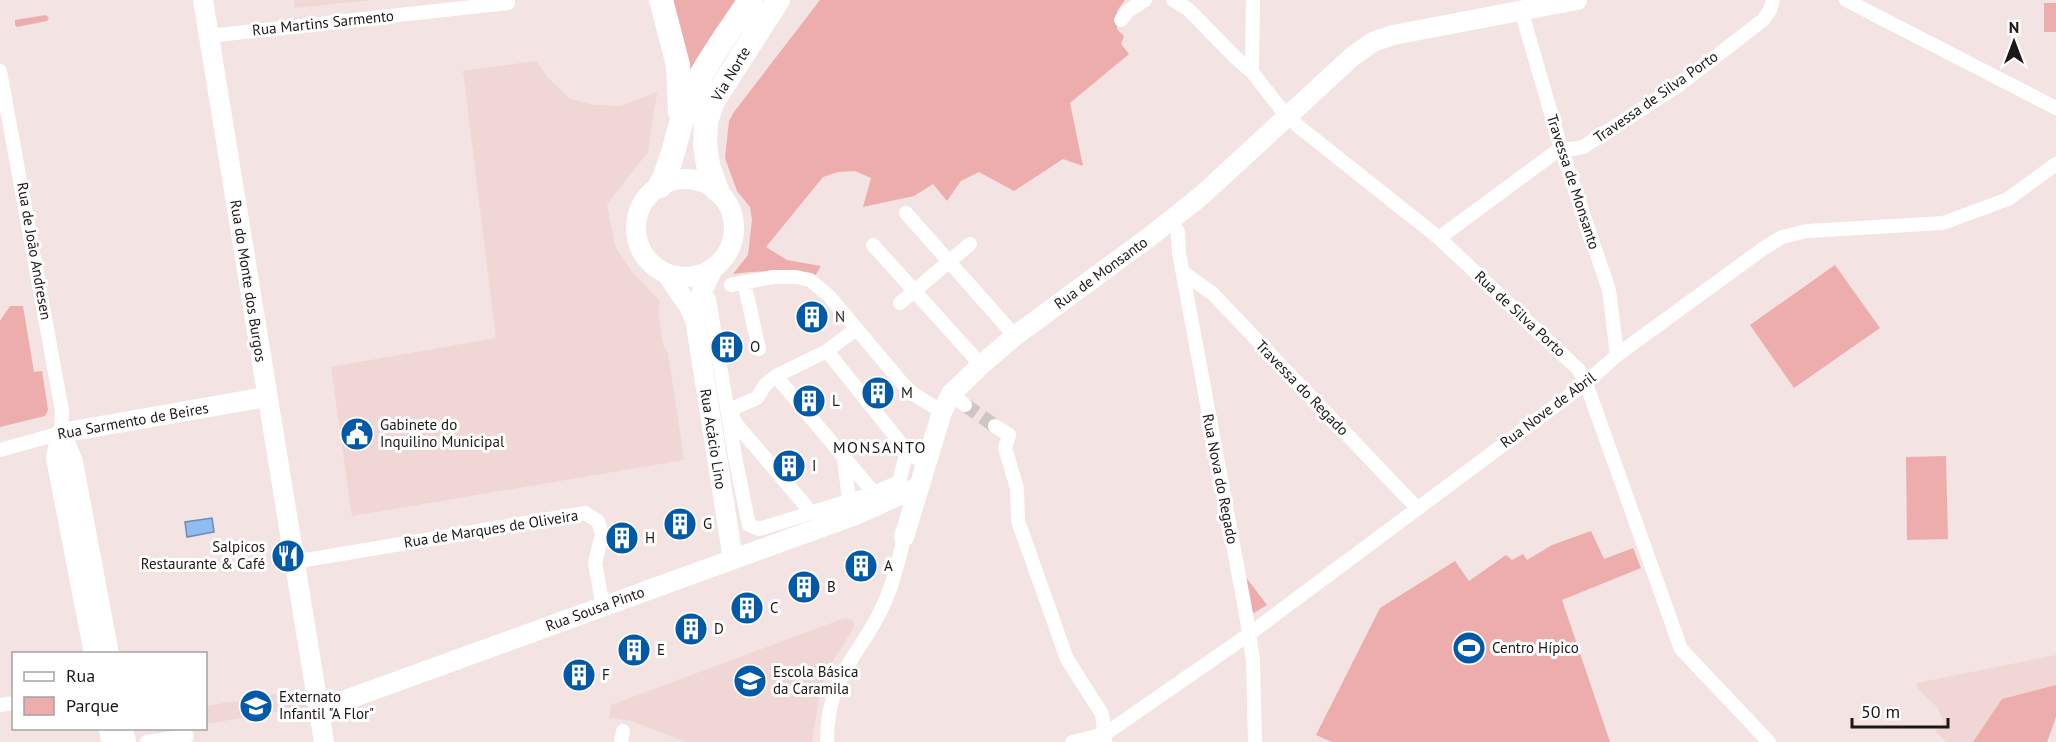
<svg xmlns="http://www.w3.org/2000/svg" width="2056" height="742" viewBox="0 0 2056 742" font-family="'PT Sans',sans-serif">
<style>
.built{fill:#f0d6d5}
.green{fill:#edadac}
.water{fill:#90bcf1;stroke:#6e8ab0;stroke-width:1.5}
.lines{fill:none;stroke-linecap:round;stroke-linejoin:round}
.street-tunnel{stroke:#d3c4c4;stroke-width:14;stroke-dasharray:14 7;stroke-linecap:butt}
.street{stroke:#fff;stroke-width:14}
.secondary{stroke:#fff;stroke-width:20}
.highway{stroke:#fff;stroke-width:24}
.labels{text-anchor:middle;stroke-width:6;stroke-linejoin:round;paint-order:stroke}
.street-label{font-size:15px;fill:#1d1717;stroke:#fff}
.poi-label{font-size:15px;fill:#1d1717;stroke:#fff;text-anchor:start}
.neighbourhood-label{font-size:16px;letter-spacing:1.5px;fill:#1d1717;stroke:#fff}
</style>
<rect width="100%" height="100%" fill="#f3e3e2"/>
<path class="built" d="M294,0h77l-77,8z
M536,61l13,18 21,20 24,6 26,1 37,-14 -9,60 -41,52 8,42 17,26 28,29 -2,12 5,32 5,8 16,107 -332,56 -21,-149 165,-29 -33,-267z
M845,618l8,2 1,7 -27,44 -7,19 -8,52h-127l-53,-21 -23,-3 2,-13z
M2056,655v62l-9,25h-100l-12,-10 9,-9 -7,-16 -20,-19v-5z
M303,690l3,17 -100,17v-18z"/>
<path class="green" d="M669,0h68l-51,90z
M820,0h305l-8,11v18l7,7 -3,8 8,10 -59,49 13,63 -20,-7 -49,32 -35,-19 -18,9 -14,20 -14,-17 -19,12 -51,11 8,-29 -16,-7 -17,1 -15,5 -57,70 21,13 34,6 -6,10c-28,-5 -53,-6 -82,-2l15,-19 4,-35 -2,-13 -13,-16 -12,-33 4,-37 5,-9z
M2044,3h12v29h-12z
M46,15l3,3 -2,3 -30,6 -2,-2v-5z
M1835,265l45,63 -86,60 -44,-63z
M10,306h13l11,66 8,-1 6,39 -3,6 -45,11v-106z
M1946,456l2,83 -41,1 -1,-83z
M1591,531l13,28 29,-11 8,20 -79,32 48,142h-278l-16,-7 64,-127 75,-47 14,20 37,-26 6,5 11,-6 4,6 25,-15z
M1245,576l22,29 -13,8 -3,-2z
M2056,685v32l-9,25h-74l29,-43z"/>
<path class="water" d="M212,518l2,14 -27,5 -2,-15z"/>
<g class="lines">
<path class="street-tunnel" d="M965,405l30,21"/>
<path class="street" d="M1173,0l15,9 48,49 16,14 29,37 17,17 141,112 139,131 8,14 95,266 88,93
M1846,0l210,108
M1521,10l40,138 48,142 8,65
M1121,20l7,-9 17,-11
M209,36l299,-33
M0,71l62,340 -1,22 -61,17
M1252,72l1,-72
M906,213l109,123
M1170,220l8,12 1,21 67,361 7,46 2,82
M1439,238l122,-90 11,1 11,-2 96,-62 84,-65 7,-10 3,-10
M873,245l108,120
M1184,273l29,21 204,214
M744,282l15,67
M731,285l42,-8h23l14,3 19,16 73,87 10,10 30,19
M709,299l27,163 13,63 10,4 115,-36 25,-11 8,-31
M900,303l70,-59
M856,329l-29,22 80,100 18,13
M776,376l98,117
M951,394l14,11
M995,426l14,9 -4,13 12,40 1,33 49,138 35,55 3,26
M844,458l5,43
M811,512l-74,-87 -8,-15 28,-12 8,-13 11,-9 51,-25
M294,562l291,-49 13,8 4,13 -7,29 8,44
M0,705l14,-2
M147,742l40,-6
M621,742l2,-11
M827,742c0,-61 25,-78 51,-126 13,-24 20,-52 26,-79
M1072,742l33,-8 143,-99 338,-252 31,-28 147,-107 18,-11 25,-6 136,-8 65,-24 48,-35"/>
<path class="secondary" d="M203,0l121,742
M636 228a49 49 0 1 1 98 0a49 49 0 1 1-98 0Z
M668,276l20,29 7,14 38,240
M695,319l7,-28 10,-20
M61,433l12,29 36,192
M61,433l-5,25 38,196
M61,433l205,-36
M904,537l38,-125 9,-18 30,-29 34,-29 137,-101 49,-39 152,-140 20,-14 20,-7 184,-35
M318,710l540,-196 60,-27
M109,728l2,14
M123,728l3,14"/>
<path class="highway" d="M661,0l17,65 2,47
M660,186c16,-30 18,-65 33,-96 15,-31 38,-61 57,-90
M717,190l-9,-25 -3,-21 1,-22 7,-21 65,-101"/>
</g>
<defs>
<symbol id="building-disc" viewBox="-11 -11 22 22"><circle r="9.5" fill="#0159a7" stroke="#fff"/><path d="M-4-6H4V6H1V3H-1V6H-4ZM-2.5-4.3h1.7v1.8h-1.7ZM.8-4.3h1.7v1.8H.8ZM-2.5-1h1.7V.8h-1.7ZM.8-1h1.7V.8H.8Z" fill="#fff"/></symbol>
<symbol id="civic-disc" viewBox="-11 -11 22 22"><circle r="9.5" fill="#0159a7" stroke="#fff"/><path d="M-.6-6.5H3V-4.5H.6V-3L4-1V1h2V6H-6V1h2V-1L-.6-3ZM-1.2 2.5V6h2.4V2.5Z" fill="#fff"/></symbol>
<symbol id="restaurant-disc" viewBox="-11 -11 22 22"><circle r="9.5" fill="#0159a7" stroke="#fff"/><path d="M-5-6h1v4h1v-4h1v4h1v-4h1v5L-1.5 .5V6h-2V.5L-5-1ZM5-6V6H3V1.5H1.5Q1.5-4 5-6Z" fill="#fff"/></symbol>
<symbol id="stadium-disc" viewBox="-11 -11 22 22"><circle r="9.5" fill="#0159a7" stroke="#fff"/><path d="M0-5a6.5 5 0 1 0 0 10a6.5 5 0 1 0 0-10ZM-3.5-1.8h7v3.6h-7Z" fill="#fff"/></symbol>
<symbol id="school-disc" viewBox="-11 -11 22 22"><circle r="9.5" fill="#0159a7" stroke="#fff"/><path d="M0-5L7-2L0 1L-7-2ZM-4 1L0 2.5L4 1V4Q0 6-4 4Z" fill="#fff"/></symbol>
</defs>
<g fill-rule="evenodd">
<use href="#building-disc" x="793" y="298" width="38" height="38"/>
<use href="#building-disc" x="708" y="328" width="38" height="38"/>
<use href="#building-disc" x="859" y="374" width="38" height="38"/>
<use href="#building-disc" x="790" y="382" width="38" height="38"/>
<use href="#civic-disc" x="338" y="415" width="38" height="38"/>
<use href="#building-disc" x="770" y="447" width="38" height="38"/>
<use href="#building-disc" x="661" y="505" width="38" height="38"/>
<use href="#building-disc" x="603" y="519" width="38" height="38"/>
<use href="#restaurant-disc" x="269" y="537" width="38" height="38"/>
<use href="#building-disc" x="842" y="547" width="38" height="38"/>
<use href="#building-disc" x="785" y="568" width="38" height="38"/>
<use href="#building-disc" x="728" y="589" width="38" height="38"/>
<use href="#building-disc" x="672" y="610" width="38" height="38"/>
<use href="#stadium-disc" x="1450" y="629" width="38" height="38"/>
<use href="#building-disc" x="615" y="631" width="38" height="38"/>
<use href="#building-disc" x="560" y="656" width="38" height="38"/>
<use href="#school-disc" x="731" y="662" width="38" height="38"/>
<use href="#school-disc" x="237" y="687" width="38" height="38"/>
</g>
<g class="labels">
<g class="street-label">
<text transform="translate(323 23) rotate(-6)" y="5">Rua Martins Sarmento</text>
<text transform="translate(731 74) rotate(-59)" y="5">Via Norte</text>
<text transform="translate(1656 97) rotate(-35)" y="5">Travessa de Silva Porto</text>
<text transform="translate(1573 182) rotate(72)" y="5">Travessa de Monsanto</text>
<text transform="translate(34 251) rotate(80)" y="5">Rua de João Andresen</text>
<text transform="translate(1101 273) rotate(-36)" y="5">Rua de Monsanto</text>
<text transform="translate(248 281) rotate(81)" y="5">Rua do Monte dos Burgos</text>
<text transform="translate(1520 314) rotate(43)" y="5">Rua de Silva Porto</text>
<text transform="translate(1302 388) rotate(46)" y="5">Travessa do Regado</text>
<text transform="translate(1548 410) rotate(-37)" y="5">Rua Nove de Abril</text>
<text transform="translate(133 421) rotate(-10)" y="5">Rua Sarmento de Beires</text>
<text transform="translate(713 439) rotate(81)" y="5">Rua Acácio Lino</text>
<text transform="translate(1220 479) rotate(79)" y="5">Rua Nova do Regado</text>
<text transform="translate(491 529) rotate(-9)" y="5">Rua de Marques de Oliveira</text>
<text transform="translate(595 609) rotate(-20)" y="5">Rua Sousa Pinto</text>
</g>
<g class="poi-label">
<text x="835" y="322">N</text>
<text x="750" y="352">O</text>
<text x="901" y="398">M</text>
<text x="832" y="406">L</text>
<text x="380" y="430">Gabinete do<tspan x="380" dy="17">Inquilino Municipal</tspan></text>
<text x="812" y="471">I</text>
<text x="703" y="529">G</text>
<text x="645" y="543">H</text>
<text x="265" y="552" text-anchor="end">Salpicos<tspan x="265" dy="17">Restaurante &amp; Café</tspan></text>
<text x="884" y="571">A</text>
<text x="827" y="592">B</text>
<text x="770" y="613">C</text>
<text x="714" y="634">D</text>
<text x="1492" y="653">Centro Hípico</text>
<text x="657" y="655">E</text>
<text x="773" y="677">Escola Básica<tspan x="773" dy="17">da Caramila</tspan></text>
<text x="602" y="680">F</text>
<text x="279" y="702">Externato<tspan x="279" dy="17">Infantil "A Flor"</tspan></text>
</g>
<g class="neighbourhood-label">
<text x="880" y="453">MONSANTO</text>
</g>
</g>
<rect x="12" y="652" width="195" height="78" fill="#ffffff" stroke="#a5a2a2" stroke-width="1.5"/>
<rect x="24" y="672" width="30" height="9" fill="#ffffff" stroke="#a5a2a2" stroke-width="1.5"/>
<text x="66" y="682" font-size="18" fill="#1d1717">Rua</text>
<rect x="24" y="697" width="30" height="18" fill="#edadac" stroke="#a5a2a2" stroke-width="1.5"/>
<text x="66" y="712" font-size="18" fill="#1d1717">Parque</text>
<g transform="translate(2014 42)" stroke="#ffffff" stroke-width="4.5" paint-order="stroke">
<path d="M0-4.5L10 22L0 15L-10 22Z" fill="#1d1717"/>
<text y="-9" font-size="16" font-weight="bold" text-anchor="middle" fill="#1d1717">N</text>
</g>
<path d="M1852 718v9h96v-9" fill="none" stroke="#1d1717" stroke-width="3"/>
<text x="1861" y="718" font-size="18" fill="#1d1717" stroke="#ffffff" stroke-width="4.5" paint-order="stroke">50 m</text>
</svg>
